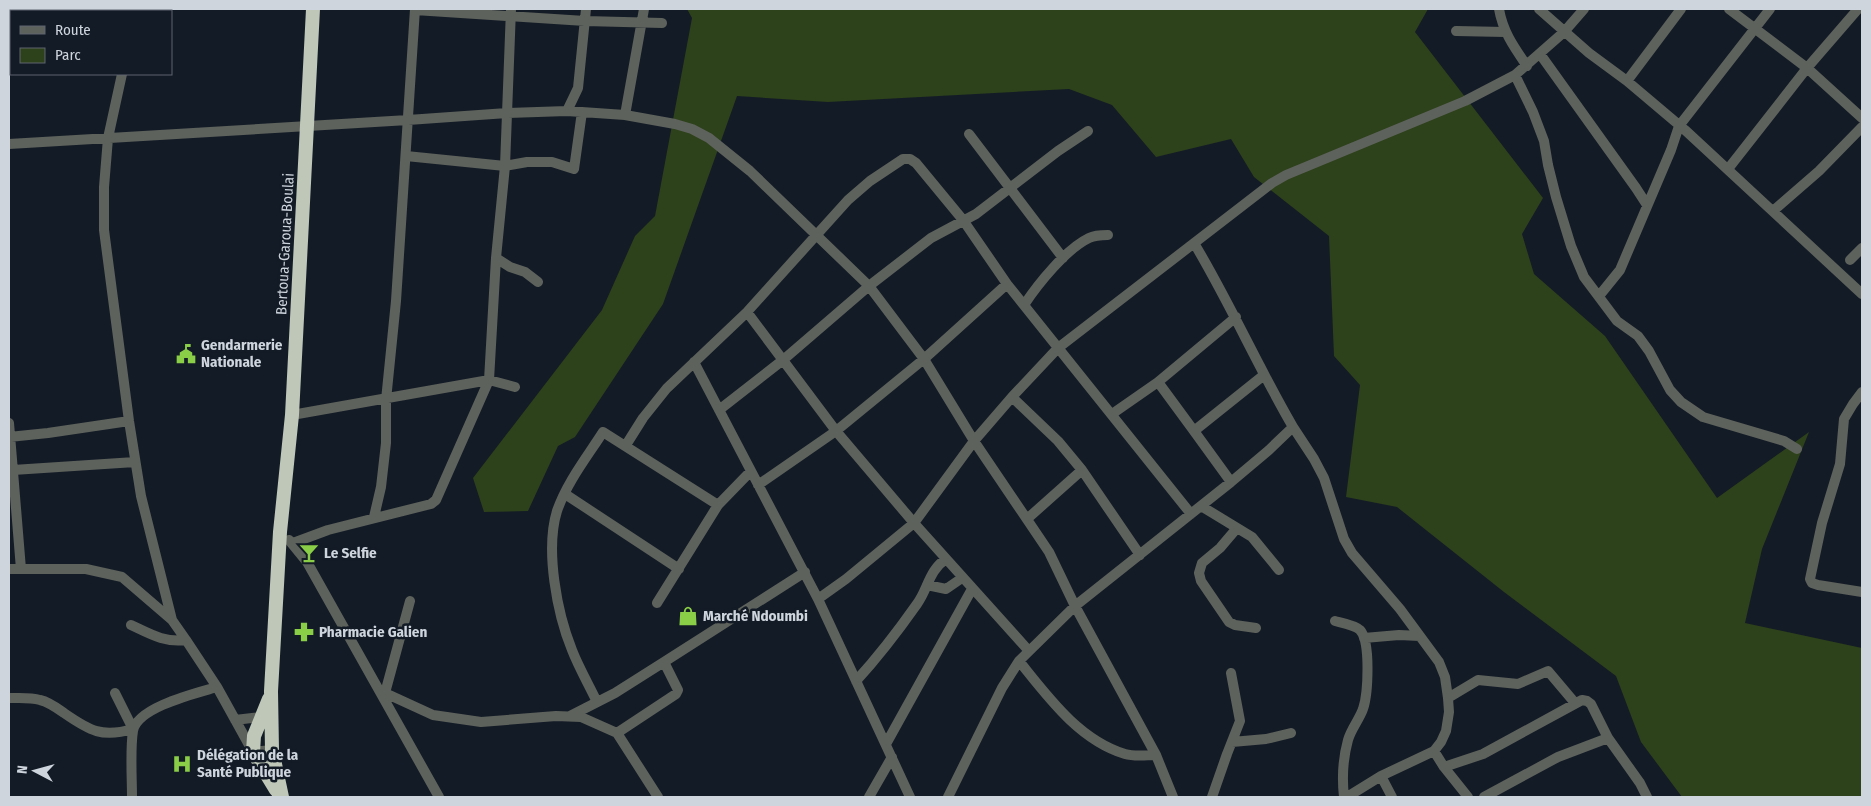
<svg xmlns="http://www.w3.org/2000/svg" width="1871" height="806" viewBox="0 0 1871 806" font-family="'Fira Sans Condensed',sans-serif">
<style>
.green{fill:#2d411b}
.lines{fill:none;stroke-linecap:round;stroke-linejoin:round}
.minor{stroke:#5e625c;stroke-width:10}
.highway{stroke:#bec7b8;stroke-width:14}
.labels{text-anchor:middle;stroke-width:5;stroke-linejoin:round;paint-order:stroke}
.street-label{font-size:15px;fill:#cfd5dd;stroke:#131b26}
.poi-label{font-size:15px;font-weight:bold;fill:#cfd5dd;stroke:#131b26;text-anchor:start}
</style>
<rect width="100%" height="100%" fill="#131b26"/>
<path class="green" d="M687,9h741l-13,23 128,166 -21,36 12,40 71,62 112,162 92,-66 -47,117 -17,74 117,25v149h-180l-41,-55 -25,-66 -112,-84 -107,-85 -51,-10 14,-112 -26,-29 -5,-120 -75,-59 -23,-38 -75,18 -44,-52 -43,-16 -241,13 -91,-6 -74,208 -88,133 -17,9 -30,65 -44,1 -11,-34 129,-168 33,-74 20,-20 37,-198z"/>
<g class="lines">
<path class="minor" d="M106,9l4,2
M125,9l1,2
M1499,9c4,23 15,38 28,57
M1539,9l50,44 38,28 58,49 177,164
M1729,9l78,59 55,50
M415,10l170,11 77,2
M1456,31l49,1
M1540,54l96,134 11,17
M122,74l-14,64 -4,49v43l25,191 12,75 31,124
M1515,75l18,37 11,29 4,24 8,32 15,49 13,31 33,44 21,15 11,15 21,39 11,12 22,15 81,24 13,8
M1627,81l54,-72
M567,111l11,-23 8,-79
M625,115l19,-106
M969,134l94,124
M9,144l399,-24 99,-7 60,-2 58,4 50,9 17,5 17,9 41,33 119,115 55,73 50,82 75,111 26,54 81,149 17,42
M406,156l99,10 22,-4h25l22,7 8,-57
M1728,169l79,-101 51,-59
M1773,211l46,-40 43,-44
M496,258l14,9 15,5 13,10
M1850,260l12,-12
M1599,296l21,-26 51,-120 8,-24 91,-117
M1024,305c14,-21 42,-56 65,-67 6,-3 12,-3 19,-3
M747,312l89,119 78,92 115,128
M694,362l124,237 92,198
M1158,382l78,-65
M1862,392l-9,12 -9,15 -4,45 -18,59 -12,56 2,4 6,2 44,7
M1012,397l46,44 24,29
M719,410l64,-50 86,-74 62,-48 45,-24 82,-63 30,-20
M1112,414l46,-32 36,49
M292,415l197,-35 26,7
M9,423l12,146
M1293,427l21,32 10,19 20,61 8,14 48,56 39,53 6,15 3,21 1,14 -3,19 -5,11 -7,9 -53,25 -34,21
M9,437l39,-4 81,-12
M626,445l17,-27 24,-30 80,-76 101,-112 22,-19 33,-22h7l6,4 47,57 44,64 184,230
M13,470l122,-8
M1231,482l-37,-51 70,-56
M758,485l78,-54 88,-72 83,-75
M565,494l114,75
M1201,506l51,31 27,33
M374,517l7,-30 5,-44v-43l10,-99 19,-292
M1027,519l55,-49 58,85
M1237,528l-17,20 -18,15 -3,10 2,8 28,41 6,3 21,3
M289,540l18,22 132,235
M293,543l35,-13 103,-26 5,-4 53,-120 7,-122 9,-92 6,-157
M9,569h77l36,8 50,43 14,20 31,47 36,65 19,-2
M927,585l19,4 16,-11
M818,599l28,-20 68,-56 60,-82 38,-44 46,-49 214,-165 14,-8 179,-74 50,-26 49,-43 20,-23
M657,603l61,-98
M1335,621c8,2 20,4 25,9 11,12 8,64 3,79 -4,11 -12,20 -15,31 -5,18 -6,39 -4,57
M131,625c19,9 34,18 55,15
M1364,638l35,-3 21,1
M1019,661c29,36 60,79 106,93 10,3 22,1 31,1
M856,681c22,-24 42,-50 61,-77 11,-15 12,-34 29,-45
M385,693l25,-92
M383,696l2,-3 48,22 48,7 75,-6 25,1 36,16 41,64
M9,698c10,0 21,-1 31,2 9,2 17,8 24,13 26,18 38,25 69,16l-18,-36
M1448,698l30,-18 40,4 30,-13 27,32
M597,702c-8,-17 -18,-34 -25,-52 -15,-37 -27,-100 -15,-139 10,-29 30,-54 46,-79l115,73 32,-33
M570,716l45,-23 49,-31
M235,720l26,-3 5,2
M617,733l59,-39 2,-4 -14,-28 141,-90
M1232,742l34,-3 25,-6
M886,744l86,-155
M1434,751l10,16 24,30
M1444,767l39,-13 99,-54 5,1 4,3 17,34 32,45 7,14
M1381,776l11,21
M132,797c0,-19 -2,-48 1,-66 4,-24 64,-38 84,-44
M869,797l23,-40
M948,797l54,-109 17,-27 56,-55 156,-124 38,-32 24,-23c-35,-60 -63,-124 -99,-184
M1212,797l15,-43 13,-33 -9,-48
M1484,797l74,-40 50,-19"/>
<path class="highway" d="M269,699l-15,37 -1,16 23,38
M282,797l-10,-47 -1,-59 9,-159 12,-117 21,-406"/>
</g>
<defs>
<symbol id="civic-bare" viewBox="-9 -9 18 18"><path d="M-.6-6.5H3V-4.5H.6V-3L4-1V1h2V6H-6V1h2V-1L-.6-3ZM-1.2 2.5V6h2.4V2.5Z" fill="#8ace47" stroke="#131b26" stroke-width="2.5" paint-order="stroke"/></symbol>
<symbol id="bar-bare" viewBox="-9 -9 18 18"><path d="M-6-5H6L.8 .8V4.5H3.5V6h-7V4.5H-.8V.8Z" fill="#8ace47" stroke="#131b26" stroke-width="2.5" paint-order="stroke"/></symbol>
<symbol id="shop-bare" viewBox="-9 -9 18 18"><path d="M-5-2.5h2.3a2.7 3.5 0 0 1 5.4 0H5L5.5 6h-11ZM-1.5-2.5h3a1.5 2.3 0 0 0-3 0Z" fill="#8ace47" stroke="#131b26" stroke-width="2.5" paint-order="stroke"/></symbol>
<symbol id="pharmacy-bare" viewBox="-9 -9 18 18"><path d="M-2-6h4v4h4v4h-4v4h-4v-4h-4v-4h4Z" fill="#8ace47" stroke="#131b26" stroke-width="2.5" paint-order="stroke"/></symbol>
<symbol id="hospital-bare" viewBox="-9 -9 18 18"><path d="M-5-5h3v3.5h4V-5h3V5h-3V1.5h-4V5h-3Z" fill="#8ace47" stroke="#131b26" stroke-width="2.5" paint-order="stroke"/></symbol>
</defs>
<g fill-rule="evenodd">
<use href="#civic-bare" x="172" y="340" width="28" height="28"/>
<use href="#bar-bare" x="295" y="539" width="28" height="28"/>
<use href="#shop-bare" x="674" y="602" width="28" height="28"/>
<use href="#pharmacy-bare" x="290" y="618" width="28" height="28"/>
<use href="#hospital-bare" x="168" y="750" width="28" height="28"/>
</g>
<g class="labels">
<g class="street-label">
<text transform="translate(285 244) rotate(-87)" y="5">Bertoua-Garoua-Boulai</text>
</g>
<g class="poi-label">
<text x="201" y="350">Gendarmerie<tspan x="201" dy="17">Nationale</tspan></text>
<text x="324" y="558">Le Selfie</text>
<text x="703" y="621">Marché Ndoumbi</text>
<text x="319" y="637">Pharmacie Galien</text>
<text x="197" y="760">Délégation de la<tspan x="197" dy="17">Santé Publique</tspan></text>
</g>
</g>
<rect width="1871" height="806" fill="none" stroke="#cfd5dd" stroke-width="20"/>
<rect x="10" y="10" width="162" height="65" fill="#131b26" stroke="#5e656f"/>
<rect x="20" y="26" width="25" height="8" fill="#5e625c" stroke="#5e656f"/>
<text x="55" y="35" font-size="15" fill="#cfd5dd">Route</text>
<rect x="20" y="48" width="25" height="15" fill="#2d411b" stroke="#5e656f"/>
<text x="55" y="60" font-size="15" fill="#cfd5dd">Parc</text>
<g transform="translate(35 771) rotate(276)" stroke="#131b26" stroke-width="4" paint-order="stroke">
<path d="M0-4L9 19L0 12L-9 19Z" fill="#cfd5dd"/>
<text y="-8" font-size="14" font-weight="bold" text-anchor="middle" fill="#cfd5dd">N</text>
</g>
</svg>
